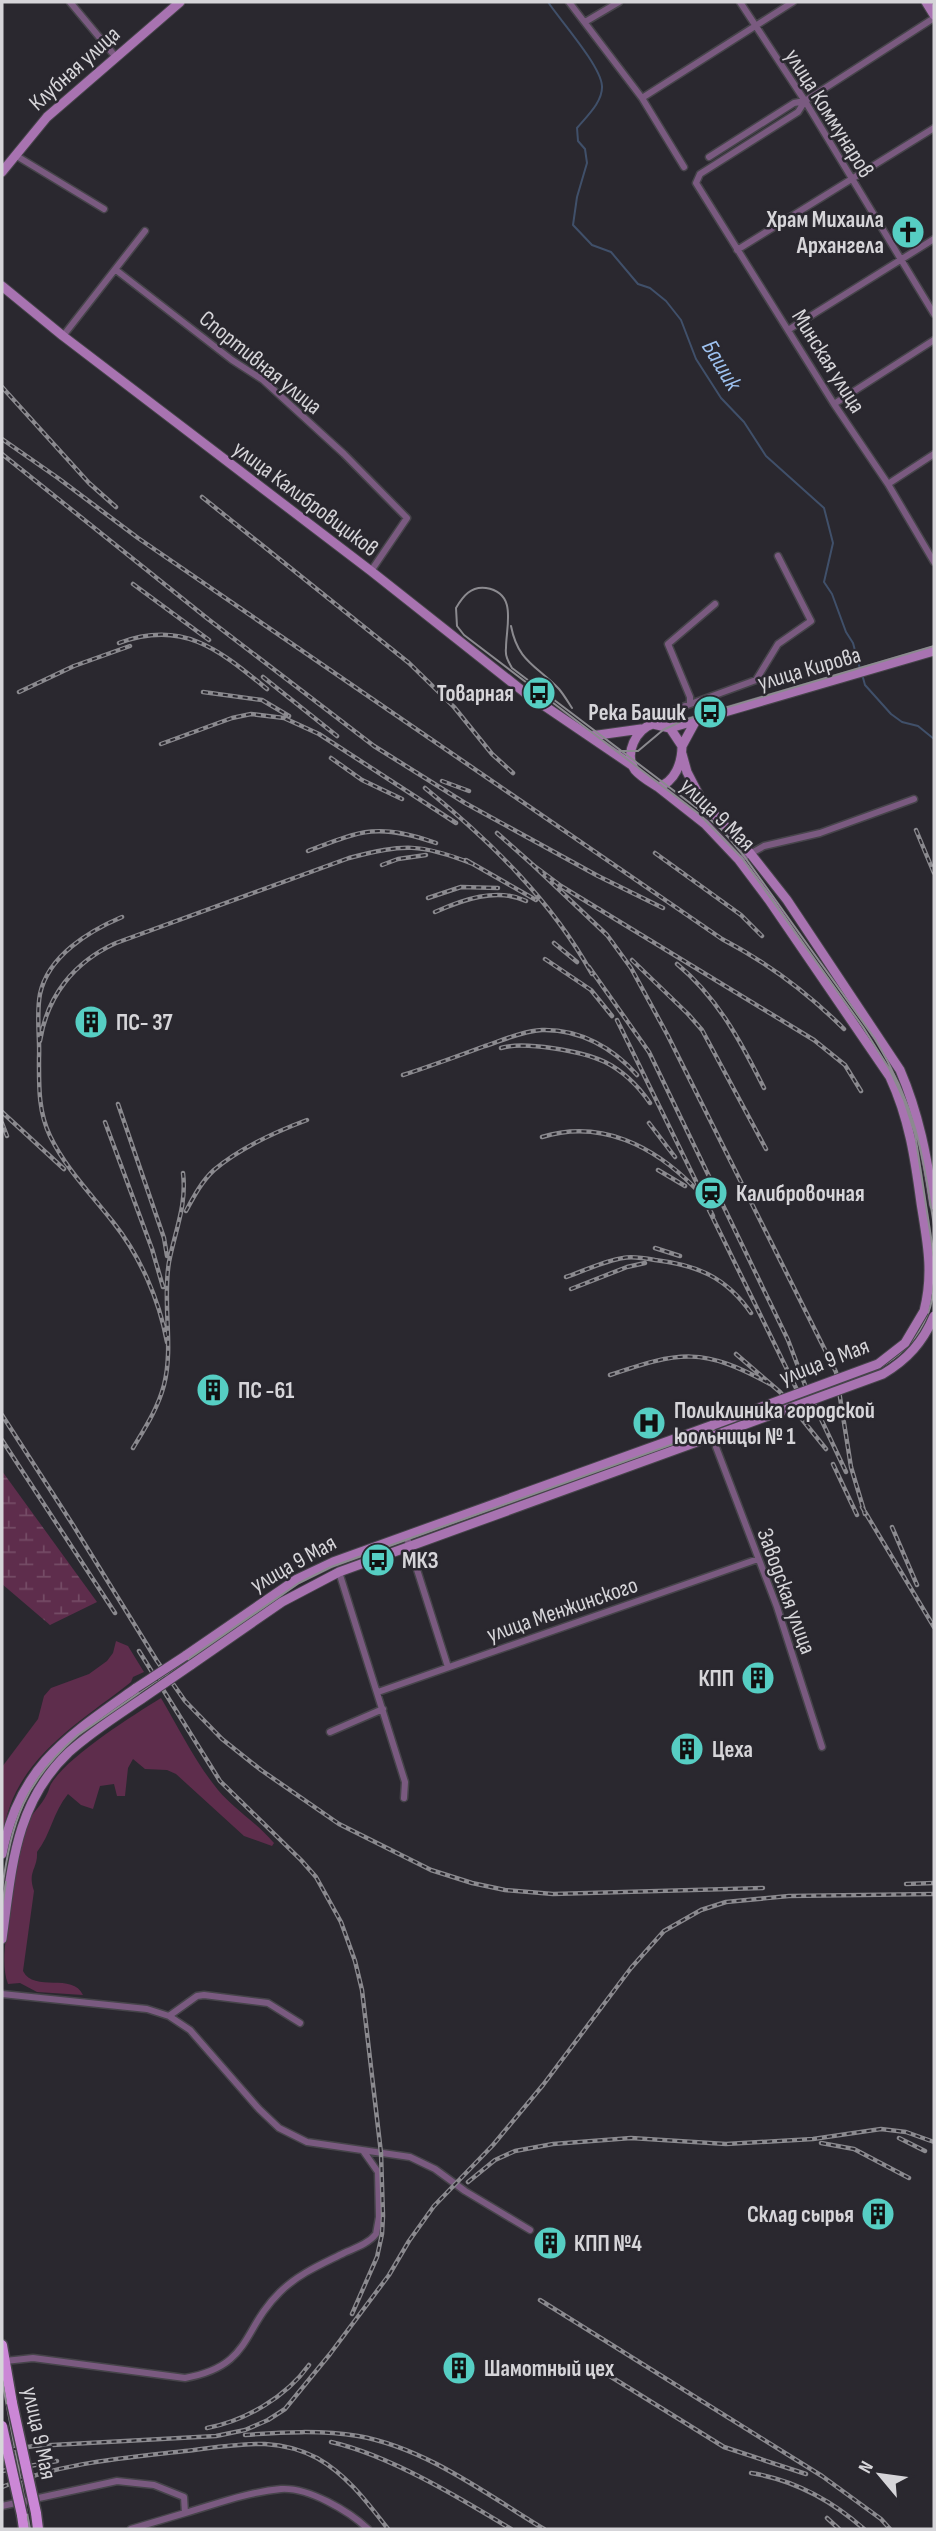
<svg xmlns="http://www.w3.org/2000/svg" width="936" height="2531" viewBox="0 0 936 2531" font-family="'Sofia Sans Condensed',sans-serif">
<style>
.green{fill:#5e2d4c}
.wetland{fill:url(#wetland-marsh)}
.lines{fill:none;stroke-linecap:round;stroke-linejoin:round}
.stream{stroke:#40506a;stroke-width:2}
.street-casing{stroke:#46444a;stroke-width:9}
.secondary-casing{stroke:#46444a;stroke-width:11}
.primary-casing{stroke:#46444a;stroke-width:13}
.street{stroke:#7a5a80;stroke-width:6}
.secondary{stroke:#a873b1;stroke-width:9}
.primary{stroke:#cb87d6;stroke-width:10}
.tram{stroke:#8b8a8f;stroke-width:2}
.rail-casing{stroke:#8b8a8f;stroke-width:4.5}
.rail{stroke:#2a282f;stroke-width:2;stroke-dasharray:5;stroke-linecap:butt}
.secondary-bridge-casing{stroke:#46444a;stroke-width:11;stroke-linecap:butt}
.primary-bridge-casing{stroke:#46444a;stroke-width:13;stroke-linecap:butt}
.secondary-bridge{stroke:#a873b1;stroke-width:9}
.primary-bridge{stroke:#cb87d6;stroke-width:10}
.labels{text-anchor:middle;stroke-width:5;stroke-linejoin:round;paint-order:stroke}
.street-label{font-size:23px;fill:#d6d5d9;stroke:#2a282f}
.poi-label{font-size:23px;font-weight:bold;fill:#d6d5d9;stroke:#2a282f;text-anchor:start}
.water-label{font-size:24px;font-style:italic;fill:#9ec2f0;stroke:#2a282f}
</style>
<defs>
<pattern id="wetland-marsh" width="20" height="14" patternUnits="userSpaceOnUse" patternTransform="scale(1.75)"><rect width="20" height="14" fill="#5e2d4c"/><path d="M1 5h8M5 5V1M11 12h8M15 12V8" fill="none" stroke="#744b65"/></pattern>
</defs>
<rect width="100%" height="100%" fill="#2a282f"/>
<path class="green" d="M116,1641l12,5 16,26 -11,5 -2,5c-44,35 -101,68 -121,124 -4,10 -6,21 -8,32v-71l36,-48 6,-23 7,-8 38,-14 18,-13 6,-8z
M161,1698c18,31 35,65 57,92 17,20 39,33 56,53l-2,3 -28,-10 -68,-62 -9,-4 -22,-1 -12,-10 -5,9 -3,28h-8l-3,-12 -14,2 -7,23 -12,-4 -13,-11c-15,18 -17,40 -31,58 1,17 -10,19 -3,39l-11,80c11,22 50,1 60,24l-46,-3 -17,-9 -12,1c-8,-22 -1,-50 2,-74 4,-27 6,-59 16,-85 5,-11 16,-20 21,-31 2,-3 2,-7 4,-10 17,-28 81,-68 110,-86z"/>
<path class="wetland" d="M2,1471l95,131 -47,23 -48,-41z"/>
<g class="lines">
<path class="stream" d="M548,2c12,18 53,64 54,84 1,16 -16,31 -25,42l1,13 7,8 2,14 -10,34 -4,28 19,20 19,7 27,32 12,4 16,13 15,19 15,39 25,39 23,24 22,34 58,52 9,35 -9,39 8,12 14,38 7,11 7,26
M862,674l3,11 26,29 11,8 16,4 16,13"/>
<defs>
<path id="street" d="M70,2l45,54
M569,2l73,96 42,69
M740,2l65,99 129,213
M934,18l-129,83 -7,11 -98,62 -4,9 138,221 54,80 46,78
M585,22l34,-20
M642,98l151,-96
M15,155l89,54
M709,157l85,-54 11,-2
M737,250l197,-122
M116,270l116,90 31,20 81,74 63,64 -36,53
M788,330l146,-91
M63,336l82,-105
M834,404l100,-64
M888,484l46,-30
M690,703v-6l-22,-53 47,-40
M660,725l14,-15 82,-30 22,-36 33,-23 -33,-65
M739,860l25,-14 56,-13 94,-34
M716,1447l61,160 45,140
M406,1535l42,132
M339,1572l66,210 -1,16
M378,1692l380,-133
M330,1732l53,-23
M2,1994l145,15 22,7 21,14 69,79 20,19 28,14 103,15 25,12 30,22 65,39
M169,2016l28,-20 7,-1 64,8 32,20
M5,2361l28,-3 152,20c67,-12 56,-48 95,-86 18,-18 42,-28 64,-39 11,-5 24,-9 32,-19l3,-17 -1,-45 -14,-20
M2,2506l115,-25 37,4 30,12 1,16 -54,16
M185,2513c31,-9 63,-21 96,-24 27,-2 68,22 87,40"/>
<path id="secondary" d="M926,2l8,13
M2,172l45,-55 133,-115
M2,286l61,50 308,235 153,121 109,74
M653,724l17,4 12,18c0,17 -7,36 -24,41 -8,-5 -17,-10 -23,-17 -12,-16 2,-42 18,-46z
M670,728l264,-77
M591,736l50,-7
M682,746l13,-24
M682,754l5,18 15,29 48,52 37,47 113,170c19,44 27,88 34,135
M658,787l47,37 34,36 30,40 121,177c19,41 25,81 31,126 6,38 13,69 3,108
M185,1656l112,-77 36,-17 380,-137
M191,1665l91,-63 57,-30 377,-137
M2,1854c17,-88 65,-117 134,-166
M2,1939c10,-70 12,-135 67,-187 22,-20 49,-37 74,-54"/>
<path id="primary" d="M2,2345l10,58
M36,2513l2,16
M22,2515l2,14"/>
</defs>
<use href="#street" class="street-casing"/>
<use href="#secondary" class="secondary-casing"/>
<use href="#primary" class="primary-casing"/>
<use href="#street" class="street"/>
<use href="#secondary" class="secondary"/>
<use href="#primary" class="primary"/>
<path class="tram" d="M511,626c7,36 25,39 48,63 5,6 9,13 13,19
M619,751h19l25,-21 21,-10 250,-74
M934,1226c-11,-74 -19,-121 -59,-187l-131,-183 -21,-25 -21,-19 -190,-144c-4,-7 -7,-12 -6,-20 0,-22 12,-55 -20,-60 -15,-2 -23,8 -30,20l1,18 7,9 235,179 43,44 121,169 27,43 14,30 11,34 19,123
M2,1889c10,-69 22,-107 76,-154l221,-152 32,-16 105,-38 430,-154c38,-18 65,-47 68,-90
M2,1908l4,-26
M2,2380l28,149"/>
<defs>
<path id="rail" d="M2,387l87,96 27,24
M2,439l56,39 80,60 584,401c46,24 86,54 122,90
M2,454l206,165 166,127 91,57 133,73 65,32
M202,497l207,166 45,44 38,47 21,19
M133,584l76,56
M119,643c64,-24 100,7 148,46
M263,677l74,59
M19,692l55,-26 56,-20
M203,692l59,8 27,16
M161,744l71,-26 19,-4 33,4 35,16 137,89
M331,758l31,22 40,19
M442,781l27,10
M425,788c65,53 126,112 167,186
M916,830l18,43
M497,833l36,32
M308,851c54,-21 71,-28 128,-8
M655,853l86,62 21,21
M466,860l70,40
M382,865l16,-6 28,-4
M428,898l33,-11 37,1
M435,912c27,-12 62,-25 91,-11
M122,917c-33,14 -74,39 -82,77 -4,21 0,44 -1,64 0,27 -1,53 11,78 16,33 41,58 63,86 27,34 46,77 54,120
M554,943l23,19
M545,959l46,31 21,26
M632,960l56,54 14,16 64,119
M677,964c41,34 64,78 87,124
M589,967l60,85 139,288 17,45 41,87
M617,1020l96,196
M40,1041c7,-45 34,-79 76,-98l233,-85c55,-14 71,-15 124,6
M501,1048c23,-7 81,3 104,14 18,9 34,25 45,41
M403,1075c28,-9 55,-19 82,-29 18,-6 38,-15 57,-16 38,-1 71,18 95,45
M861,1091l-16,-26 -31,-25 -253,-154 -28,-21 74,70 24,33 37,68 168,336 15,95 14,47
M118,1104l46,134 3,18
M2,1112l62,57
M105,1122l47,127 11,38
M2,1123l5,13
M649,1123l26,34
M542,1137c59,-18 112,9 153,51
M658,1170l27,16
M709,1210l89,182
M186,1211c8,-15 16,-30 28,-41 26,-22 61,-38 93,-50
M655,1248l25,8
M566,1277c18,-6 38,-16 57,-19 10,-2 21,0 32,2 42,5 71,17 96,53
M571,1289l56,-22 18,-4
M736,1354l44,38 46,57
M610,1375c70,-24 93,-28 160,9
M2,1415l71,110 84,136 28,40 37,38 39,31 78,54 92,46 41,13 33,7 48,4 210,-6
M2,1440l113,173
M133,1448c12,-20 25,-40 31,-63 10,-39 -2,-82 5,-123 6,-31 18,-57 14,-89
M833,1464l24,51
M862,1507l72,120
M892,1527l25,58
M139,1651l81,130 81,79 15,17 25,45 14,39 7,29 19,163 2,63 -1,18 -5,23 -25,57
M906,1884l28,-1
M899,2138l26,13
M821,2143l33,6 55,29
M468,2182l27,-22 20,-9 38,-7 78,-6 95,6 87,-5 68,-10 25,3 28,10
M540,2300l282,176 59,43 9,10
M600,2370l124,77 82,27
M207,2428c38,-7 79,-31 102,-63
M245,2435c38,-3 76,-5 113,1 68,12 128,58 186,93
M331,2442c58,13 129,56 180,87
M2,2451l32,-5 182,-10 29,-6 23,-10 17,-11 45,-55 59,-79 20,-34 25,-35 59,-61 50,-60 88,-117 33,-37 37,-21 25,-8 63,-6 145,-2
M2,2471l55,-10
M751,2473c44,7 80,27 113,56
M2,2487c57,-24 122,-29 183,-36 26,-3 54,-8 80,-7 17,1 37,6 52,14 30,17 50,44 71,71
M827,2518l12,11"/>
</defs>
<use href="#rail" class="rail-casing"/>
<use href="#rail" class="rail"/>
<defs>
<path id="secondary-bridge" d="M713,1425l165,-61 27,-21 19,-32
M716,1435l167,-61c25,-15 40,-32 51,-58
M136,1688l49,-32
M143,1698l48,-33"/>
<path id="primary-bridge" d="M12,2403l24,110
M2,2426l20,89"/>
</defs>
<use href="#secondary-bridge" class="secondary-bridge-casing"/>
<use href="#primary-bridge" class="primary-bridge-casing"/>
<use href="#secondary-bridge" class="secondary-bridge"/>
<use href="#primary-bridge" class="primary-bridge"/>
</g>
<defs>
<symbol id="church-disc" viewBox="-11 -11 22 22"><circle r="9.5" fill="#56cec3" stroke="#2a282f"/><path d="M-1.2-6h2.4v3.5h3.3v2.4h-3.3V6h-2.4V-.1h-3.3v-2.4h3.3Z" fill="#111"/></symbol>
<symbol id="bus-disc" viewBox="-11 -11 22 22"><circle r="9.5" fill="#56cec3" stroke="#2a282f"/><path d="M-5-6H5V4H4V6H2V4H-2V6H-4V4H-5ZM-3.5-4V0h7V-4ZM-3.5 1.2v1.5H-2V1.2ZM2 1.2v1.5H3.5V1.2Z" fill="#111"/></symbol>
<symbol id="building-disc" viewBox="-11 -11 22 22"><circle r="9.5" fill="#56cec3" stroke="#2a282f"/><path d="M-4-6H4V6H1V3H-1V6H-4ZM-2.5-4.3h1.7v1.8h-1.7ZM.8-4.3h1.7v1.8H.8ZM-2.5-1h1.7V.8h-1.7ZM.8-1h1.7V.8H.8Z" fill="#111"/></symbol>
<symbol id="station-disc" viewBox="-11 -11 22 22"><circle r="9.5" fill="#56cec3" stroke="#2a282f"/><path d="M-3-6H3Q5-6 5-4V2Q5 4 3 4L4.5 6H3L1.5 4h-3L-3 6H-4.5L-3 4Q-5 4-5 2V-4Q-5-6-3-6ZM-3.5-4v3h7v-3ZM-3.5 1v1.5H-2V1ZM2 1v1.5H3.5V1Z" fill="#111"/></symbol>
<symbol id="hospital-disc" viewBox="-11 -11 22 22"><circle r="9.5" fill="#56cec3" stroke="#2a282f"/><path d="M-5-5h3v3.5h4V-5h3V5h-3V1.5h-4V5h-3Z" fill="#111"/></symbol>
</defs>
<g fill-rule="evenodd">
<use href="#church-disc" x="889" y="213" width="38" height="38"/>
<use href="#bus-disc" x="520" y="674" width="38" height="38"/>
<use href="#bus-disc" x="691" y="693" width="38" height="38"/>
<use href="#building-disc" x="72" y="1003" width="38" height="38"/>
<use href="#station-disc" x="692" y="1174" width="38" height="38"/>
<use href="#building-disc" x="194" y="1371" width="38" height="38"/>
<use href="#hospital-disc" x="630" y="1404" width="38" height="38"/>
<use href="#bus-disc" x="359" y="1541" width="38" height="38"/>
<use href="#building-disc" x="739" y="1659" width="38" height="38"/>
<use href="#building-disc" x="668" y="1730" width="38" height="38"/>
<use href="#building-disc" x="859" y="2195" width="38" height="38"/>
<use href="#building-disc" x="531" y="2224" width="38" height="38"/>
<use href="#building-disc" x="440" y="2349" width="38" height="38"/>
</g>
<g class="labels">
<g class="street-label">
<text transform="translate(74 68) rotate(-42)" y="8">Клубная улица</text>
<text transform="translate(830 113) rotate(58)" y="8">улица Коммунаров</text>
<text transform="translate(829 361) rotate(58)" y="8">Минская улица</text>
<text transform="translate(261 362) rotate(39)" y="8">Спортивная улица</text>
<text transform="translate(306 498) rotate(37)" y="8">улица Калибровщиков</text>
<text transform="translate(809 668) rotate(-16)" y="8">улица Кирова</text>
<text transform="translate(718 814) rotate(44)" y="8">улица 9 Мая</text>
<text transform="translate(824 1361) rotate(-21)" y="8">улица 9 Мая</text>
<text transform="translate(293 1563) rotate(-29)" y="8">улица 9 Мая</text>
<text transform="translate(787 1591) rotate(70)" y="8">Заводская улица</text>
<text transform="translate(562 1609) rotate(-19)" y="8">улица Менжинского</text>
<text transform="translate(40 2433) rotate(78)" y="8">улица 9 Мая</text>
</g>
<g class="poi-label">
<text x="884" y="227" text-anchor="end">Храм Михаила<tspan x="884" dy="26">Архангела</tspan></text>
<text x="514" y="701" text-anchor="end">Товарная</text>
<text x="686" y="720" text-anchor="end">Река Башик</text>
<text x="116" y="1030">ПС- 37</text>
<text x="736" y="1201">Калибровочная</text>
<text x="238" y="1398">ПС -61</text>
<text x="674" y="1418">Поликлиника городской<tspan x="674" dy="26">юольницы № 1</tspan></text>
<text x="402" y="1568">МКЗ</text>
<text x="734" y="1686" text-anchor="end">КПП</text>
<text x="712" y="1757">Цеха</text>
<text x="854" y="2222" text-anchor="end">Склад сырья</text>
<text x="574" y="2251">КПП №4</text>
<text x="484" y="2376">Шамотный цех</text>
</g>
<g class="water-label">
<text transform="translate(722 365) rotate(59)" y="8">Башик</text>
</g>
</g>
<rect width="936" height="2531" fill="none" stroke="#d6d5d9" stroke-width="7"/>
<g transform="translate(880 2475) rotate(299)" stroke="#2a282f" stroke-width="5" paint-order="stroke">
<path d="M0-5L12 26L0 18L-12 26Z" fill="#d6d5d9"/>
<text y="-10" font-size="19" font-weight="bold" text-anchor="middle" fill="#d6d5d9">N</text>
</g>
</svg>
